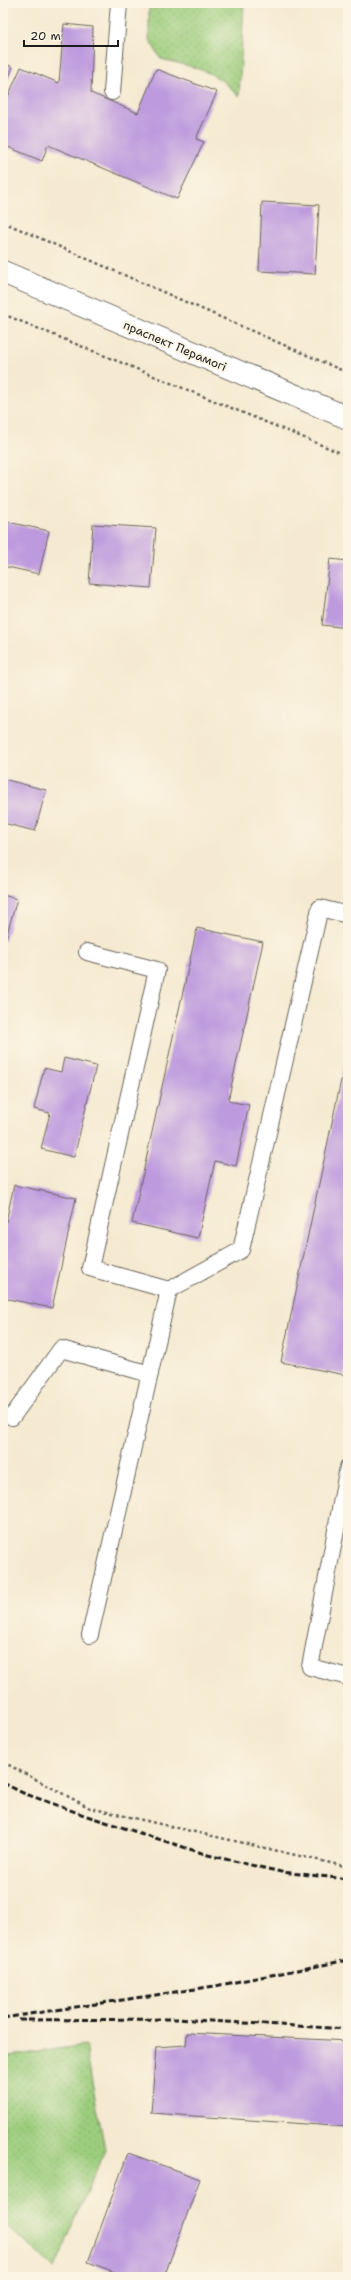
<svg xmlns="http://www.w3.org/2000/svg" width="351" height="2280" viewBox="0 0 351 2280" font-family="'Shantell Sans',sans-serif">
<style>
.grass{fill:url(#grass-dots);stroke:#5c744c}
.building{fill:#bd9ade}
.lines{fill:none;stroke-linecap:round;stroke-linejoin:round}
.lane-casing{stroke:#68645b;stroke-width:18}
.primary-casing{stroke:#68645b;stroke-width:24}
.path{stroke:#68645b;stroke-width:2.5;stroke-dasharray:3 3;stroke-linecap:butt}
.lane{stroke:#fff;stroke-width:16}
.primary{stroke:#fff;stroke-width:22}
.rail{stroke:#1c1c1c;stroke-width:3;stroke-dasharray:6 3;stroke-linecap:butt}
.labels{text-anchor:middle;stroke-width:4;stroke-linejoin:round;paint-order:stroke}
.street-label{font-size:12px;fill:#1c1c1c;stroke:#fcf5e5}
</style>
<defs>
<pattern id="grass-dots" width="8" height="8" patternUnits="userSpaceOnUse"><rect width="8" height="8" fill="#9ccd7d"/><path d="M2 2h.1M6 6h.1" fill="none" stroke="#86af6b" stroke-width="1.8" stroke-linecap="round"/></pattern>
</defs>
<rect width="100%" height="100%" fill="#fcf5e5"/>
<filter id="ink" filterUnits="userSpaceOnUse"><feTurbulence type="fractalNoise" baseFrequency=".025" numOctaves="2"/><feDisplacementMap in="SourceGraphic" scale="8" xChannelSelector="R" yChannelSelector="G"/><feConvolveMatrix kernelMatrix="1 2 1 2 8 2 1 2 1" color-interpolation-filters="sRGB"/></filter>
<filter id="wash" filterUnits="userSpaceOnUse"><feTurbulence type="fractalNoise" baseFrequency=".012" numOctaves="4" result="noise"/><feDisplacementMap in="SourceGraphic" scale="16" xChannelSelector="R" yChannelSelector="G"/><feGaussianBlur stdDeviation="0.9" result="paint"/><feColorMatrix in="noise" values="0 0 0 0 0 0 0 0 0 0 0 0 0 0 0 0 0 1.4 0 .05"/><feComposite in="paint" operator="in"/></filter>
<g filter="url(#wash)">
<rect width="100%" height="100%" fill="#f5ead1"/>
<path class="grass" d="M149,3h95l-5,94c-24,-28 -44,-29 -78,-38l-12,-20z
M85,2045l20,104 -50,119 -52,-45v-166z"/>
<g id="blocks">
<path class="building" d="M64,24l29,3 -2,66 47,20 18,-44 61,23 -21,47 8,3 -27,57 -129,-54 -6,16 -39,-16v-37l18,-41 38,16z
M3,63l10,4 -10,25z
M262,202l57,3 -4,69 -56,-3z
M3,521l46,10 -10,43 -36,-8z
M93,524l63,4 -5,60 -62,-5z
M330,559l18,2v67l-26,-3z
M3,779l43,11 -11,41 -32,-8z
M3,895l14,4 -12,42 -2,-1z
M197,928l66,14 -35,159 21,4 -13,61 -21,-5 -17,77 -66,-15z
M347,1052l1,311 -3,12 -64,-13z
M64,1058l32,8 -22,91 -33,-8 9,-36 -16,-4 10,-41 17,4z
M14,1185l62,13 -24,110 -49,-10v-63z
M187,2033l161,8v86l-197,-14 5,-66 30,-2z
M128,2153l72,26 -36,98h-36l-40,-15z"/>
</g>
</g>
<g filter="url(#ink)">
<use href="#blocks" fill-opacity="0" stroke="#68645b" stroke-width="1"/>
<g class="lines">
<defs>
<path id="lane" d="M112,92l7,-89
M87,952l70,18 -67,298 79,22 72,-40 79,-342 28,7
M12,1417l49,-68 89,25
M348,1467l-38,200 38,10
M90,1635l79,-345"/>
<path id="primary" d="M3,272l345,146"/>
</defs>
<use href="#lane" class="lane-casing"/>
<use href="#primary" class="primary-casing"/>
<path class="path" d="M3,222l345,151
M3,314l345,142
M3,1762l87,46 258,59"/>
<use href="#lane" class="lane"/>
<use href="#primary" class="primary"/>
<path class="rail" d="M3,1783l20,10 61,22 124,40 73,17 67,7
M3,2018l212,-32 133,-26
M19,2020l157,-1 172,10"/>
</g>
</g>
<g class="labels">
<g class="street-label">
<text transform="translate(175 346) rotate(23)" y="4">праспект Перамогі</text>
</g>
</g>
<rect width="351" height="2280" fill="none" stroke="#fcf5e5" stroke-width="16"/>
<path d="M24 40v6h94v-6" fill="none" stroke="#1c1c1c" stroke-width="2"/>
<text x="30" y="40" font-size="12" fill="#1c1c1c" stroke="#fcf5e5" stroke-width="3" paint-order="stroke">20 m</text>
</svg>
